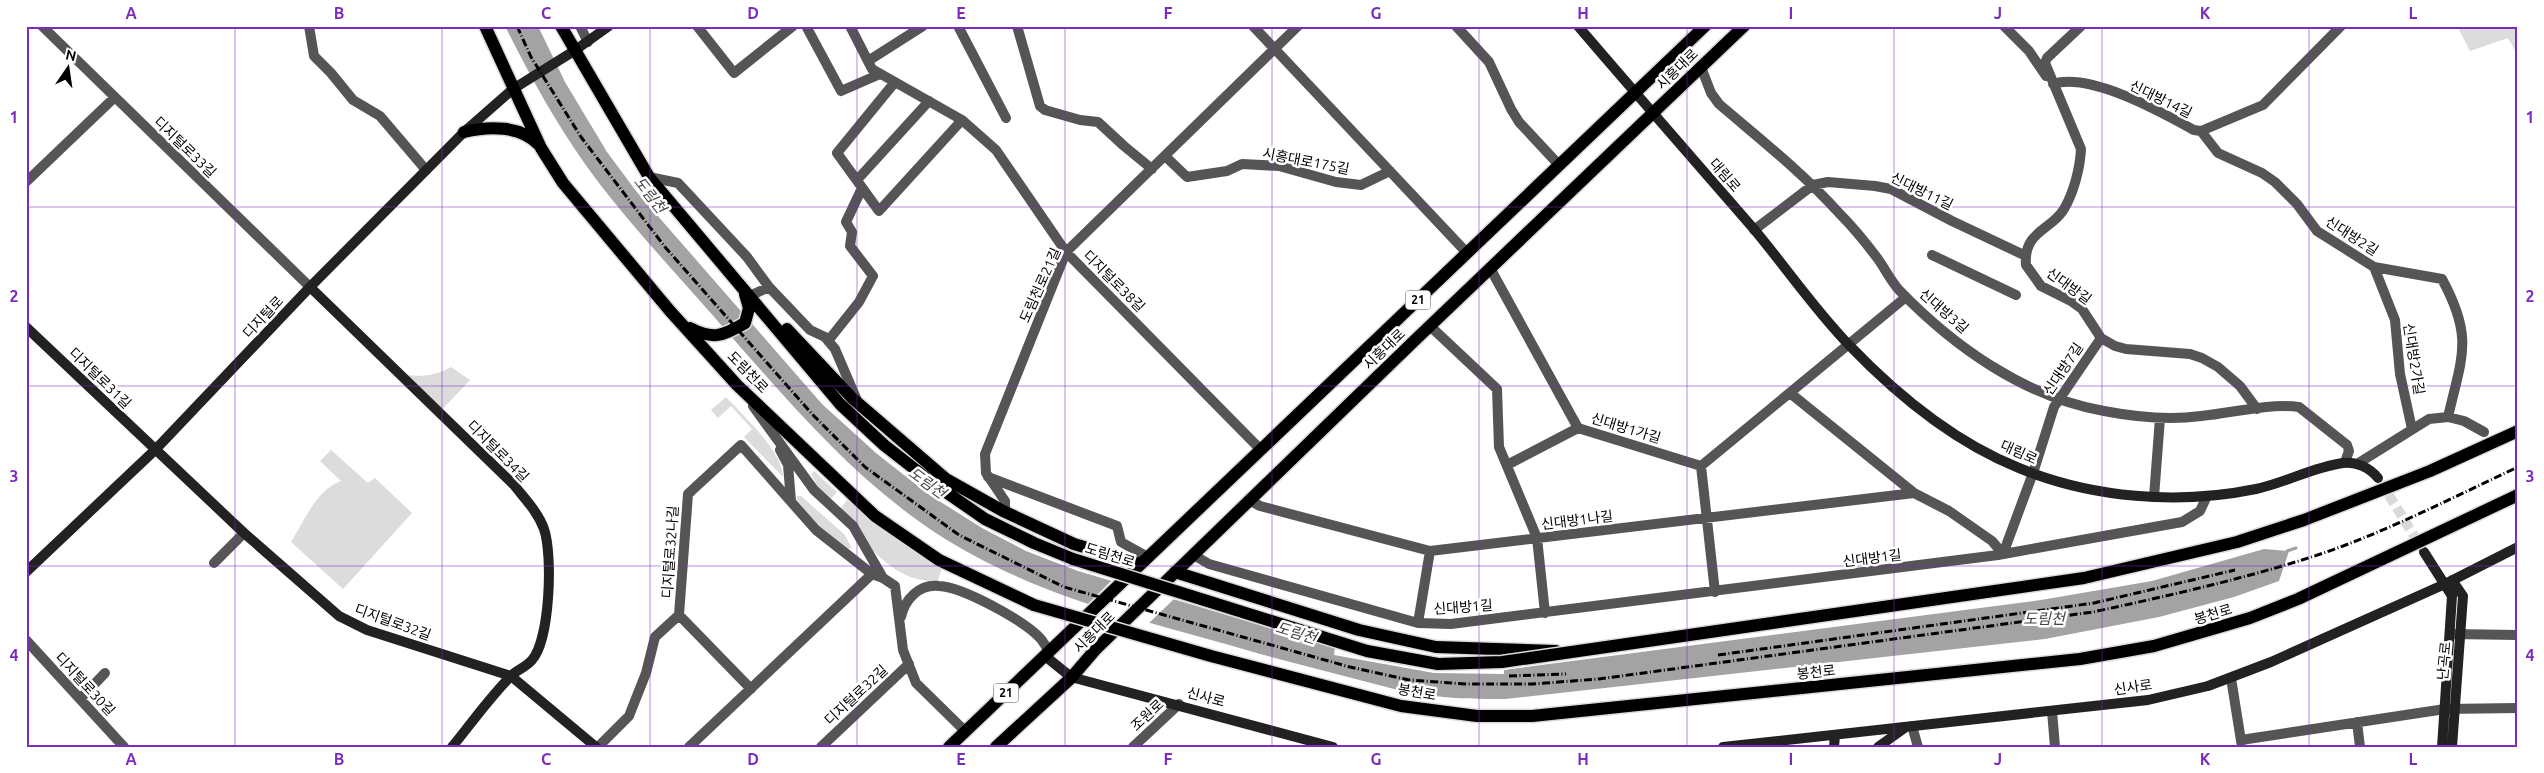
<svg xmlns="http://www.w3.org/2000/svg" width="2544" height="773" viewBox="0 0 2544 773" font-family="Ubuntu,'Noto Sans KR',sans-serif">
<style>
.green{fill:#dcdcdc}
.water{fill:#a3a3a3}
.pier{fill:#fff}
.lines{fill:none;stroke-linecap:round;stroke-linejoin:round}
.stream{stroke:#a3a3a3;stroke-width:3}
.secondary-tunnel{stroke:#d9d9d9;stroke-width:10;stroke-dasharray:10 5;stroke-linecap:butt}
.primary-casing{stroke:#dbdbdb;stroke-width:15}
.street{stroke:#555;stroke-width:10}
.secondary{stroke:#222;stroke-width:10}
.primary{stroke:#000;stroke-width:12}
.rail{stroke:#000;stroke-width:3;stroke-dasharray:8 2.5 1 2.5;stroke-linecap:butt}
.primary-bridge-casing{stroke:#dbdbdb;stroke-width:15;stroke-linecap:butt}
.primary-bridge{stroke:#000;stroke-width:12}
.grid{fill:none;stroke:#7b2cbf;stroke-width:1;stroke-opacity:0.55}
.labels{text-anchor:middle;stroke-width:5;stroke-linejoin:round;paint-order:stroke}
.shield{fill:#fff;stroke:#4c4c4c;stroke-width:1}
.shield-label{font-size:12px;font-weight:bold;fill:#000}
.street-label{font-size:14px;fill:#000;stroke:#fff}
.water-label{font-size:15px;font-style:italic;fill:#444;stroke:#fff}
.neatline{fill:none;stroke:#7b2cbf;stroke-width:2}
.grid-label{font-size:16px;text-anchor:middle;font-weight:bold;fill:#7b2cbf}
</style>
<rect width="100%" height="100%" fill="#fff"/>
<path class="green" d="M2457,26h61v30l-10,-18 -38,13z
M451,367l19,13 -31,33 -40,-39c19,3 35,3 52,-7z
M726,397c18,20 56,53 57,80l-39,-40 8,-8 -21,-23 -13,12 -7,-8z
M331,450l37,33 7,-5 37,35 -69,76 -52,-47c13,-21 26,-53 50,-61l-21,-20z
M814,471l23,21 -10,11 -16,-29z
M797,496h4l43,38 8,14 -5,1 -28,-23 -22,-26z
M847,500l70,54 25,14 -4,13c-45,3 -73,-40 -100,-69z"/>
<path class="water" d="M505,26h33l27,56 42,70 29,39 186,213 54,49 52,41 54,34 44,23 52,20 288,85 136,14 539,-70 111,-19 112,-32 25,2 -10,30 -45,16 -75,20 -114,22 -540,60c-24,0 -47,0 -70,-3 -66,-7 -129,-29 -192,-47 -93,-27 -184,-47 -270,-94 -99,-53 -171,-138 -244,-221 -48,-56 -101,-110 -144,-170 -31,-44 -56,-90 -80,-138z"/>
<path class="pier" d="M833,410l45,41 51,41 54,34 44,23 52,20 287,85 136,13 223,-29 -221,32v4l-70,-1 -100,-18 1,-8 -161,-48 -26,25 -62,-18 26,-26 -60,-19 -46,-21 -32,-18 -44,-28 -46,-35 -52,-47z
M1175,632l250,65 -66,-12z"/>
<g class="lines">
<path class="stream" d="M2287,551l9,-3"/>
<path class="secondary-tunnel" d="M2381,482l41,67"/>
<defs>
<path id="primary" d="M485,26l56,122 22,35 107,128 67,74 138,131 64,44 95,45
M561,26l88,151 191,227 44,41 46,36 55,38 49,24 39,16
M464,132c24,-6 57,-7 75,13
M690,328c23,12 33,8 55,-5l4,-15 -4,-14
M787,329l65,69 94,81 57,32 71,33 67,20
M1175,572l184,58 77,17 120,4
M949,747l756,-721
M996,747l75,-69 24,-28 317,-307 332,-317"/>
</defs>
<use href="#primary" class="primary-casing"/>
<path class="street" d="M42,26l268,261
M309,26l5,30 17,17 22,27 27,16 46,54
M580,26l8,16
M697,26l37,47 59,-47
M806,26l35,65 39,-17
M850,26l22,43 90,51 34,30 70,102 195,198
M958,26l48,92
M1017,26l23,80 5,4 35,10 18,2 26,24 28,23
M1253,26l214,227
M1456,26l33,36 22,47 8,13 40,43
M2004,26l25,25 17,25
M2081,26l-34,32 -2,5 36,86c-1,19 -7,43 -17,60 -12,21 -41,22 -38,56l15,21 30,15 11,8 19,29 14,8 11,3 64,5 12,4 16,9 22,19 17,23
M868,61l55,-35
M1701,67l10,26 8,11c42,36 83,68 120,109 14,14 27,30 39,46 7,10 13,22 21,31 55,57 126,107 205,121 31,6 66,9 97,5 32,-3 66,-13 98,-9l48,38 2,6 -4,11
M895,82l-58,71 42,58 83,-91
M2053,84c37,-12 108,28 141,46l7,1 62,-26 78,-79
M2201,131l17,22 44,20 13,9 22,22 20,27 57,36 68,12c32,59 20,77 6,138l16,4 20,11
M1165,156l22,21 40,-6 15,-7 37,2 57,16 25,3 29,-14
M649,177l29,6 69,74 22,30
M857,180l72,-79
M26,182l89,-85
M1754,230l59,-45 15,-3 47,4 16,3 61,32 74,35
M1932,255l84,40
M2374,267l21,53 5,54 12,55
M1490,268l88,160 123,38 205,-169
M754,294l15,-7 41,43 15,7 10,12 21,49
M1430,326l67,63 2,58 38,91 8,75
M828,341l31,-39 14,-26 -23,-30 2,-14 -6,-10 16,-34
M1790,393l124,100 35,18 43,30 11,13
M753,406l61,84 39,36 30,52
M780,450l8,15 3,36
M2357,464l72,-45 19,-2
M1507,465l71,-37
M1701,466l14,126
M988,477l129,49 4,16 27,15
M2154,497l6,-79
M1249,500l11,6 170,45 484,-58
M1005,512v-11l-19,-28 -1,-19 81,-202 232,-226
M1195,553l2,4 12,7 209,59 33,1 547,-69 184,-33 18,-11 7,-15
M2003,554l30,-81 21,-66 47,-69
M214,563l30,-30
M901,617c4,-18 18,-33 38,-31 24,1 86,35 102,53 3,4 6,9 8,13
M1418,623l12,-72
M2451,634l67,1
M26,640l98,107
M2231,678l11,69
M751,689l-72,-74 9,-121 53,-49 75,85 56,44 11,4 12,8 8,64 13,33 49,48
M80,699l25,-26
M2052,711l3,36
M2357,722l3,25
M1912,726l6,21
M2241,740l204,-31 73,-1
M598,747l31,-31 17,-43 9,-36 24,-22
M689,747l183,-173
M821,747l88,-83
M1133,747l46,-43"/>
<path class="secondary" d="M1578,26c58,68 117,135 175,202 32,38 61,81 96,117 48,50 105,97 170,123 73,30 159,37 237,21 29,-6 57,-22 87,-26 13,-2 27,5 35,15
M310,287l204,198c11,14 24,27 30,44 9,26 6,111 -12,131 -6,7 -15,10 -21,16 -22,22 -40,48 -59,71
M26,327l218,206 95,83 28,14 144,46 85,71
M2424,552l28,44 -10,151
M26,572l129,-122 155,-163 154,-155 49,-43 61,-38 35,-25
M1045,656l26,21 262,70
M1723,747l425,-47 60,-14 63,-24 174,-78 73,-37
M1834,747l1,-12
M1878,747l28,-20
M2452,747l11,-151 -11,-16"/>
<use href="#primary" class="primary"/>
<path class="rail" d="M517,26l14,31 50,80 84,110 147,167 53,53 94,68 105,52 286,80 59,13 57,4h66l67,-5 494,-67c70,-15 141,-31 209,-52 75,-23 145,-60 216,-93
M1718,655l376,-52 141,-33
M1509,676l57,-2"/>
<defs>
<path id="primary-bridge" d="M1073,559l294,92 71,13 64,-2 582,-84 153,-36 67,-22 126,-49 88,-40
M1034,605l177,51 190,50 76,10h55l548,-57 74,-13 96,-28 48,-19 220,-104"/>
</defs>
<use href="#primary-bridge" class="primary-bridge-casing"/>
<use href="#primary-bridge" class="primary-bridge"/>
</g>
<path class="grid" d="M235,26v721M442,26v721M650,26v721M857,26v721M1065,26v721M1272,26v721M1479,26v721M1687,26v721M1894,26v721M2102,26v721M2309,26v721M26,207h2492M26,386h2492M26,566h2492"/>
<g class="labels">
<g class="shield">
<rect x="1405.5" y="290.5" width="25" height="19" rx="4"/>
<rect x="993.5" y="683.5" width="25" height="19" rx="4"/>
</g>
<g class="shield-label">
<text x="1418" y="304">21</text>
<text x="1006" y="697">21</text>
</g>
<g class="street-label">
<text transform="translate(1677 69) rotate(-44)" y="5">시흥대로</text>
<text transform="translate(2161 99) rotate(26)" y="5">신대방14길</text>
<text transform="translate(185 147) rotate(44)" y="5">디지털로33길</text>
<text transform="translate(1306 161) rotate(11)" y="5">시흥대로175길</text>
<text transform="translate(1725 175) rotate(49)" y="5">대림로</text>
<text transform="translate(1922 191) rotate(26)" y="5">신대방11길</text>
<text transform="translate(2352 236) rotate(33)" y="5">신대방2길</text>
<text transform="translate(1114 281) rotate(45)" y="5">디지털로38길</text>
<text transform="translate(1040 285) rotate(-66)" y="5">도림천로21길</text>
<text transform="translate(2069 286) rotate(36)" y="5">신대방길</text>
<text transform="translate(1944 311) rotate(41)" y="5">신대방3길</text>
<text transform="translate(263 317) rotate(-47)" y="5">디지털로</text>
<text transform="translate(1384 349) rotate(-44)" y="5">시흥대로</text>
<text transform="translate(2414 359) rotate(81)" y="5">신대방2가길</text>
<text transform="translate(2063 369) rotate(-56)" y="5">신대방7길</text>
<text transform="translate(748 372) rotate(46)" y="5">도림천로</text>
<text transform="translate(100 378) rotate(44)" y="5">디지털로31길</text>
<text transform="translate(1626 428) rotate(17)" y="5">신대방1가길</text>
<text transform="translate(498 451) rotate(45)" y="5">디지털로34길</text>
<text transform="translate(2019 452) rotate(24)" y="5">대림로</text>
<text transform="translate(1577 520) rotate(-7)" y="5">신대방1나길</text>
<text transform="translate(670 552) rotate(-86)" y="5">디지털로32나길</text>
<text transform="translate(1110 555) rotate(17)" y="5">도림천로</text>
<text transform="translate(1872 558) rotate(-7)" y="5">신대방1길</text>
<text transform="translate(1463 607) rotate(-4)" y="5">신대방1길</text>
<text transform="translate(2213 614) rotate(-17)" y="5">봉천로</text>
<text transform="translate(393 622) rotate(20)" y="5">디지털로32길</text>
<text transform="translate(1094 632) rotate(-45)" y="5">시흥대로</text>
<text transform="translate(2444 661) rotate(-85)" y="5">난곡로</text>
<text transform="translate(1816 672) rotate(-6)" y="5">봉천로</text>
<text transform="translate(85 684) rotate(47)" y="5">디지털로30길</text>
<text transform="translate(2133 687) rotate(-8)" y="5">신사로</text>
<text transform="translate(1417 692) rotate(10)" y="5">봉천로</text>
<text transform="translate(856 695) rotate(-43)" y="5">디지털로32길</text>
<text transform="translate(1206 697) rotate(15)" y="5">신사로</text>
<text transform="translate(1147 715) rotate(-43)" y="5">조원로</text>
</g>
<g class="water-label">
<text transform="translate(650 195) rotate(52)" y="5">도림천</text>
<text transform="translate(927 483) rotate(36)" y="5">도림천</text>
<text x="2044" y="624">도림천</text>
<text transform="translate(1296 633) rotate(17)" y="5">도림천</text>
</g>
</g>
<rect width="2544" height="773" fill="none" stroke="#ffffff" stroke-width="55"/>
<g transform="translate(68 68) rotate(13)" stroke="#ffffff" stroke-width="4" paint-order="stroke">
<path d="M0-4L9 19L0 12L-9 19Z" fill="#000000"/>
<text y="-8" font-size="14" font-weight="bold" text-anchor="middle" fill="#000000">N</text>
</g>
<rect x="28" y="28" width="2488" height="718" class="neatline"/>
<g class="grid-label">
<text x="131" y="19">A</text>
<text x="339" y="19">B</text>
<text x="546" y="19">C</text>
<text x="753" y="19">D</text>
<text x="961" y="19">E</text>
<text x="1168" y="19">F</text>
<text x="1376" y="19">G</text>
<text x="1583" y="19">H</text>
<text x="1791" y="19">I</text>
<text x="1998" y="19">J</text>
<text x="2205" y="19">K</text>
<text x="2413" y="19">L</text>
<text x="14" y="123">1</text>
<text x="2530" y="123">1</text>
<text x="14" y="302">2</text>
<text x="2530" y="302">2</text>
<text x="14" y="482">3</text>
<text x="2530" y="482">3</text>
<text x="14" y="661">4</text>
<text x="2530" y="661">4</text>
<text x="131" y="765">A</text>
<text x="339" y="765">B</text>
<text x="546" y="765">C</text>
<text x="753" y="765">D</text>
<text x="961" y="765">E</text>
<text x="1168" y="765">F</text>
<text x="1376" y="765">G</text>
<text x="1583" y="765">H</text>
<text x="1791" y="765">I</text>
<text x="1998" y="765">J</text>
<text x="2205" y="765">K</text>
<text x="2413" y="765">L</text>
</g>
</svg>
